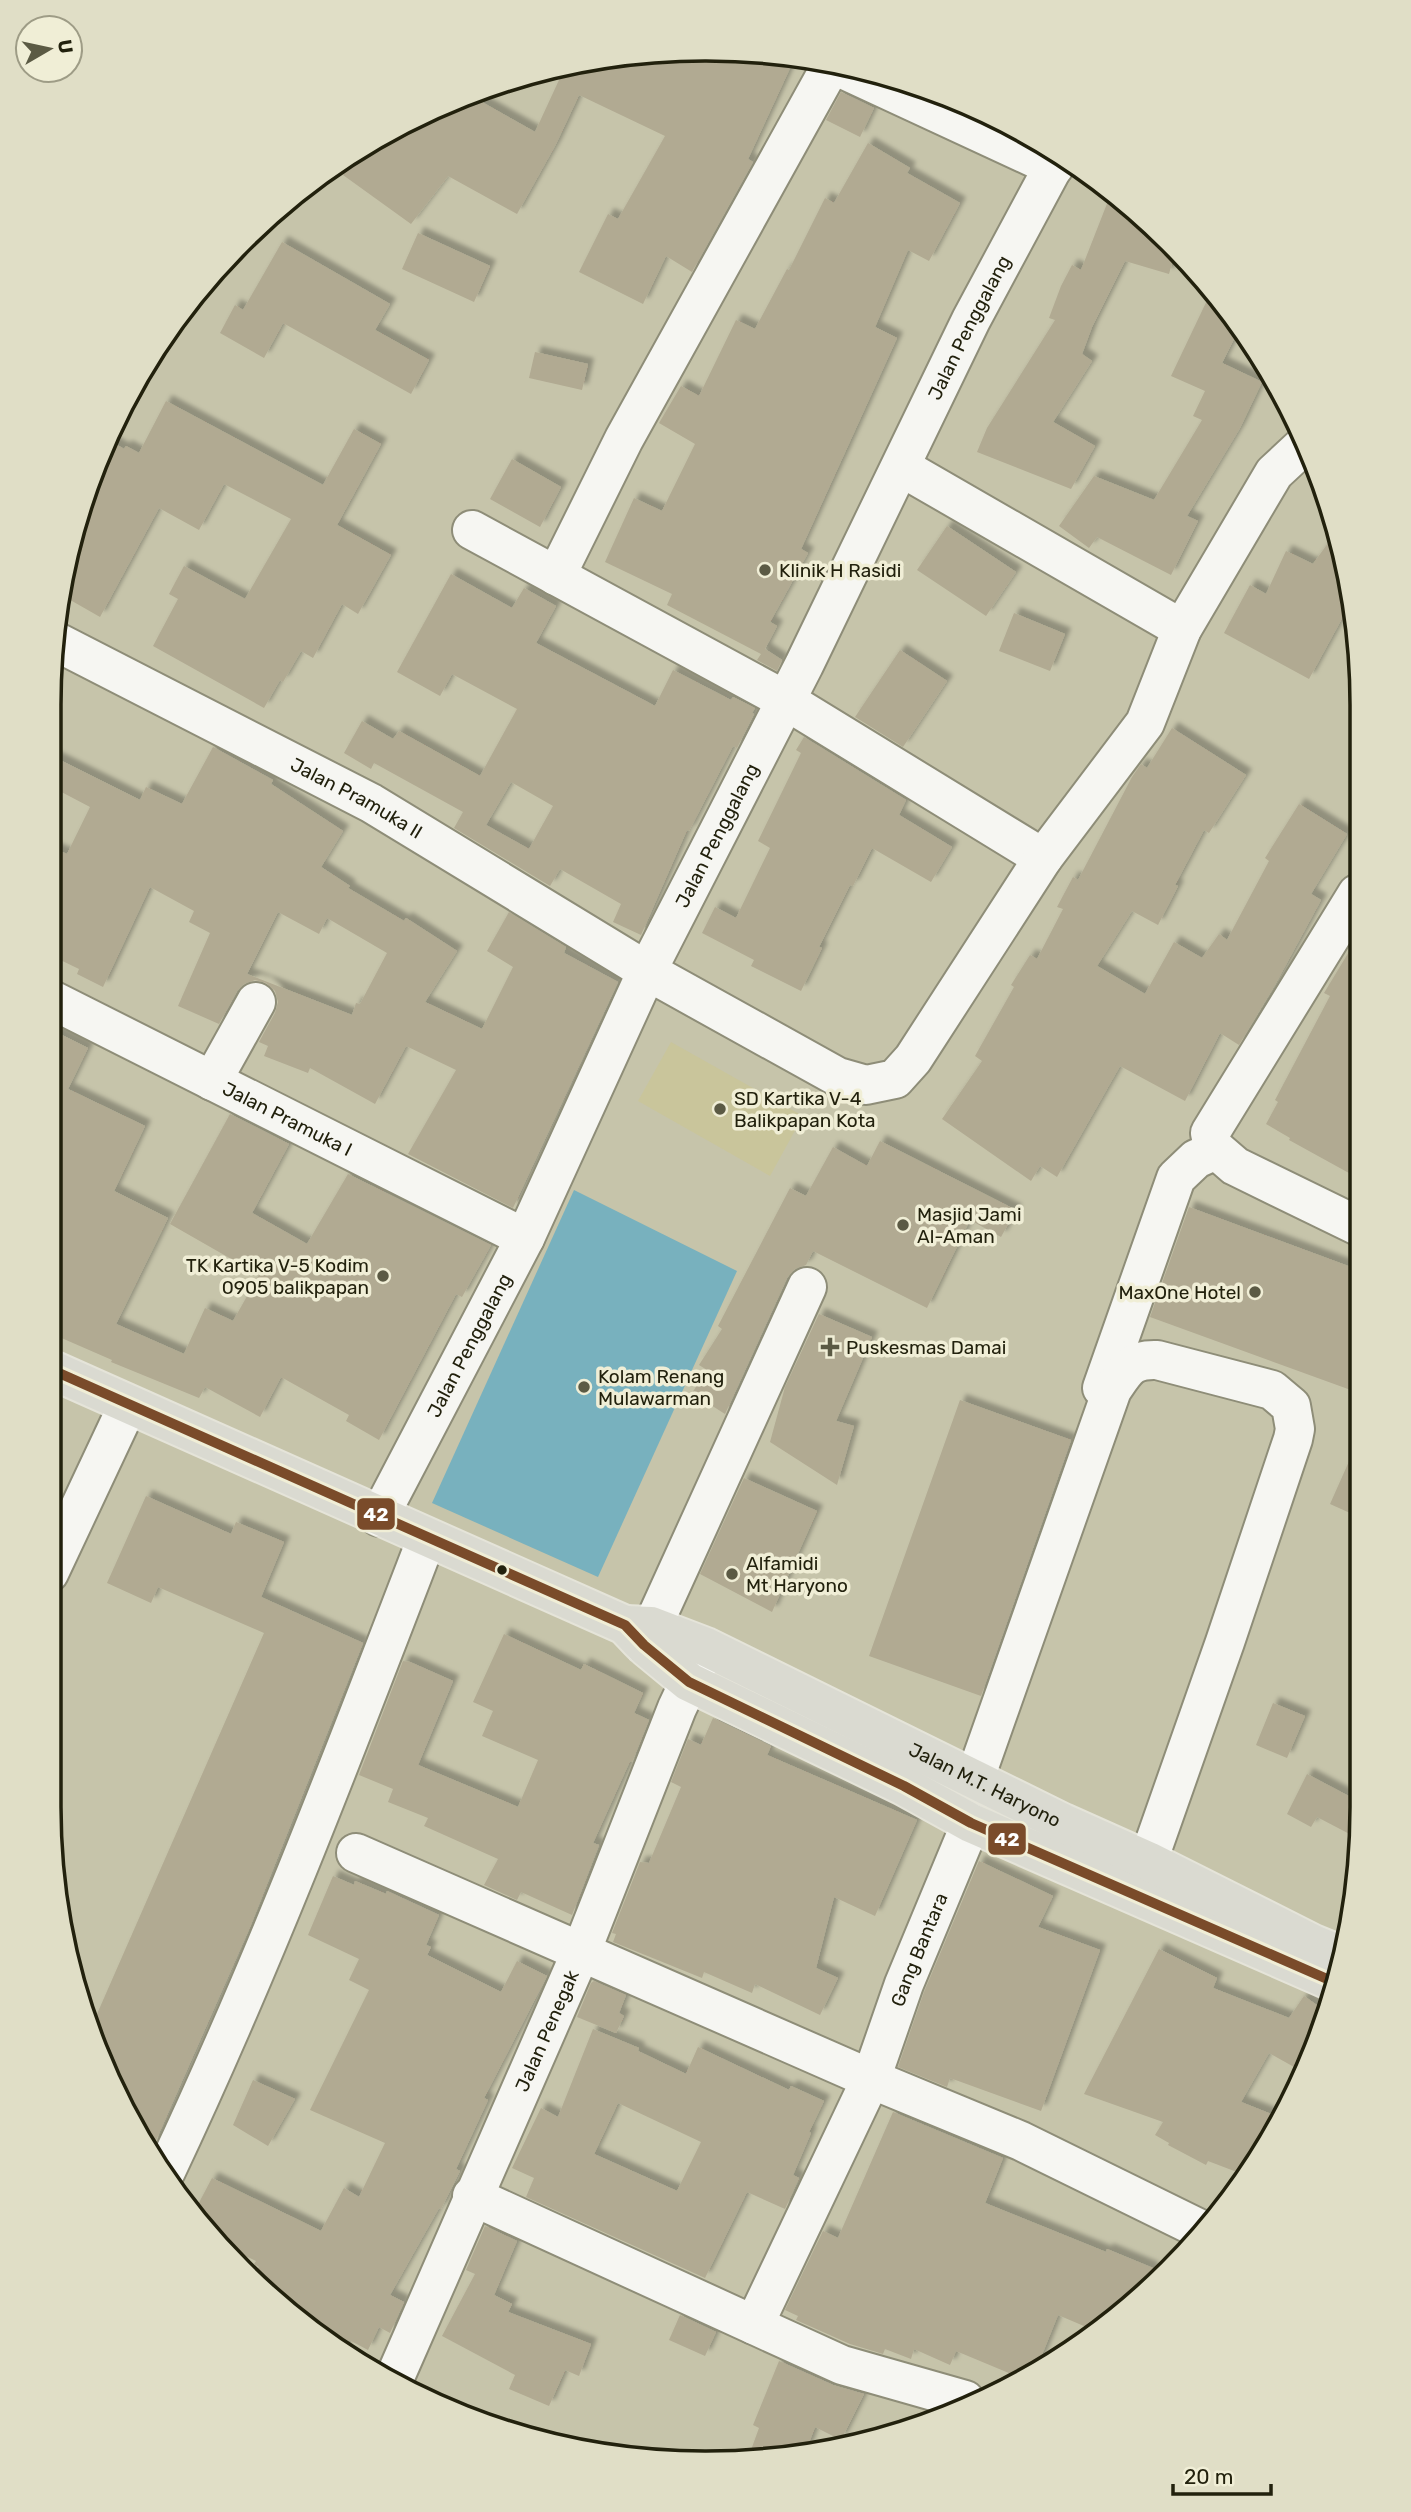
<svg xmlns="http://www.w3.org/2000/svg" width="1411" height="2512" viewBox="0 0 1411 2512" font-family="Rubik,sans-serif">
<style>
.built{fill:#c9c59b}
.water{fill:#78b1be}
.building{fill:#b1aa92;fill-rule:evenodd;filter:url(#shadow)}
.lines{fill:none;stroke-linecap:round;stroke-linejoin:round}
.minor-casing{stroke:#8e8d78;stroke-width:42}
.major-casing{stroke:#e5e4d9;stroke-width:42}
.minor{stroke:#f6f6f2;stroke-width:38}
.major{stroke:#dadad1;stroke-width:38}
.bus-1-casing{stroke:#f0eed6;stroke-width:16}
.bus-1{stroke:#7a4b2a;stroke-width:10}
.poi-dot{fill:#5b5a44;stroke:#f0eed6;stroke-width:2.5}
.bus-dot{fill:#22210d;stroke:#f0eed6;stroke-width:2.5}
.labels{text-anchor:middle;stroke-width:7;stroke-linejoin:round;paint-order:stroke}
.street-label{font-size:19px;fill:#22210d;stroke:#f0eed6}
.poi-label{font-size:19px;fill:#22210d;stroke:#f0eed6;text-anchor:start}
.rim{fill:none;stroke:#22210d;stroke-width:3.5}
.line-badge{stroke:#f0eed6;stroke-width:2.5}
.badge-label{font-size:19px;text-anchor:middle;font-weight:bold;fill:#fff}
</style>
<defs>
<filter id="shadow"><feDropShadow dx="6" dy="-6" stdDeviation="2" flood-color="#0004"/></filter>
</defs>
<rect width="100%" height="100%" fill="#c6c4aa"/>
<path class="built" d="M671,1042l132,74 -33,60 -132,-75z"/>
<path class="water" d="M574,1190l163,81 -139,306 -166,-74z"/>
<path class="building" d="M663,50l102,4 26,12 -43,93 5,3 -61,110 -26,-16 -23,48 -64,-32 29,-58 10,5 47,-83 -86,-41 -23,49 -39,70 -69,-38 -37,48 -68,-49 19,-25 54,-33 51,-20h6l62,35 30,-65z
M841,92l33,16 -14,29 -34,-17z
M868,143l42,25 -3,5 53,30 -31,58 -21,-11 -33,77 22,11 -96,211 7,4 -38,69 7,4 -12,23 17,11 -5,11 -20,-11 4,-6 -94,-49 5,-11 -67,-32 29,-64 28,13 33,-67 -36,-21 22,-37 18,10 37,-76 19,9 32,-60 2,1 36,-72 9,5z
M1110,196l59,45 7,8 -7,25 -44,-13 -33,66 -10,27 10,7 -39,61 42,24 -24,43 -94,-37 10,-24 68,-108 -6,-2 12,-32 11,-21 9,5z
M418,233l72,33 -16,36 -72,-33z
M282,242l108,62 -15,26 54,30 -18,34 -128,-71 -19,35 -44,-25 15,-28 8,5z
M1211,292l29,35 -18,36 40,19 -22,46 -53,88 11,5 -27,54 -74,-38 -8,11 -30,-22 35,-50 60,24 48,-80 -9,-4 12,-25 -34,-15z
M535,352l53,12 -6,26 -53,-12z
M166,401l157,84 31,-56 27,15 -44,81 54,30 -33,59 -16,-10 -29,54 -12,-7 -18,31 -3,-2 -16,28 -111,-62 25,-47 -9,-5 15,-28 61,33 46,-80 -67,-35 -25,46 -40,-22 -59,109 -35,-20 18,-97 15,-29 -3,-1 14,-30 15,9 2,-3 13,7z
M512,459l49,28 -21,40 -50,-28z
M947,526l69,46 -30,44 -69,-46z
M1336,532l16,68 -43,79 -85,-46 26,-48 16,9 20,-43 27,13z
M451,574l61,34 12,-20 32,18 -20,37 119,63 18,-36 58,30 2,-3 22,11 -3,5 2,1 -17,34 -4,-2 -44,85 -2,-1 -46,105 -28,-13 8,-18 -61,-35 -10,17 -96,-58 9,-16 -89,-49 -3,6 -27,-16 18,-32 31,18 6,-8 81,45 37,-67 -65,-35 -12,22 -43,-24zM511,782l42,24 -24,43 -43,-24z
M1014,613l51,21 -15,37 -51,-20z
M900,650l47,31 -44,66 -48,-30z
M1172,728l74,47 -37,58 -5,-3 -29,55 3,1 -20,39 -26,-14 -35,55 48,28 29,-52 28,16 17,-24 8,6 42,-79 -4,-3 34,-54 48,30 -36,60 10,6 -45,83 -37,62 -19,-12 -35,68 -65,-35 -63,111 -17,-11 -9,15 -89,-62 40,-58 -7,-5 39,-69 -3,-2 19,-30 7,4 26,-50 -6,-2 16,-30 5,3 54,-103 9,-13 6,4z
M804,737l102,63 -7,15 53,32 -21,35 -59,-34 -19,38 -3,-1 -31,62 3,1 -21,43 -50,-25 3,-6 -52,-27 13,-26 21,11 34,-70 -12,-7 43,-88 -5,-3z
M213,747l60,33 -2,4 72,47 -22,36 29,19 -2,2 56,33 2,-3 51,33 -32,51 57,27 31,-62 -26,-16 22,-39 57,35 -2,6 54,29 -105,226 -105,-54 48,-84 -50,-24 -31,58 -65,-36 -2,5 -44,-17 4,-10 -9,-4 16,-29 3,-11 -3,-11 -9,-8 -11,-3 -11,4 -7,7 -18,33 -41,-18 32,-73 -21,-11 5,-11 -44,-24 -47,100 -26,-13 2,-5 -29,-14v-108l17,7 23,-47 -40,-21v-31l90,45 6,-13 36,17zM278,912l41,22 8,-16 60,35 -27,51 -4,-1 -4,12 -105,-41z
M1358,937v153l-9,17 9,5v66l-69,-38 1,-2 -24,-14 12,-22 -3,-2 55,-104 -6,-3z
M50,1029l38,19 -20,41 77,37 -31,65 54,27 -52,106 68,30 21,-46 28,13 26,-46 -89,-51 60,-110 59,30 -37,69 55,31 41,-70 143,71 -29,52 -6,-3 -77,146 -33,-19 3,-6 -68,-38 -21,40 -55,-30 -6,11 -88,-36 1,-2 -62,-27z
M880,1141l136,69 -15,27 -31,-17 -43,88 -114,-57 -7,14 -11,4 -8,9 -62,136 -33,-21 15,-23 -8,-5 23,-36 -4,-3 72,-138 16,8 27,-49 34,19z
M1189,1207l170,63v123l-209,-76z
M819,1314l53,23 -36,84 18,5 -17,59 -67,-43 15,-55z
M960,1400l111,40 -90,256 -112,-40z
M1359,1439v78l-29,-13z
M744,1478l73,33 -45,101 -72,-38z
M146,1496l85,38 5,-12 48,20 -23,55 102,46 -113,284 -97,220 -63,-117 174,-397 -106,-46 -7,16 -44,-20z
M504,1634l77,36 3,-6 59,29 -9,20 15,7 -17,42 -2,-1 -37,82 6,2 -27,70 -51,-23 -4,8 -33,-15 14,-26 -74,-33 4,-8 -40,-16 5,-13 -34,-14 44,-114 7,1 43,19 -35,84 100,42 20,-47 -56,-24 11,-25 -20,-9z
M1273,1703l32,13 -18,42 -31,-13z
M713,1718l58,28 -4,9 150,65 -42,96 -41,-19 -18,71 22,10 -18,37 -65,-31 -3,9 -48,-21 -2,6 -89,-36 3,-8 -4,-1 28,-71 9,1 32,-76 -10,-5 17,-43 13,6z
M1307,1774l53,28 1,38 -44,-23 -6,10 -24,-13z
M979,1861l74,35 -15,31 62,23 -59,161 -91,-33 -3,9 -49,-20 26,-75z
M333,1876l21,9 1,-4 31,13 1,-3 52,24 -13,30 5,2 -4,8 74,37 16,-31 30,15 -63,122 4,2 -32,69 4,2 -19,38 -2,-1 -49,87 14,7 -14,31 -11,-6 -11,23 -19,-10 -7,13 -87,-81 4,-5 -5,-3 2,-3 -27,-13 -36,-34 19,-36 109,53 23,-43 15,9 26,-54 -75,-33 59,-120 -20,-10 10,-21 -51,-24z
M1159,1949l58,29 -4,10 76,30 15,-22 24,17 -25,59 -34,-19 -28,49 40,16 -7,17 -32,39 -34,-13 -2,4 -38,-20 1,-2 -14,-8 8,-13 -79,-28z
M594,1981l32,14 -7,18 5,3 -8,17 -39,-16 14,-34z
M593,2029l46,19 -1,3 48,23 12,-27 91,43 2,-4 33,15 -15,31 2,1 -18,42 6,3 -14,31 -38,-17 -42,86 -179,-81 8,-19 -22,-10 29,-60 17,9zM618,2103l83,39 -24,49 -83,-37z
M253,2080l42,19 -27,47 -35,-21z
M893,2112l110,46 -18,45 121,49 1,-3 46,19 -10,27 -5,5 -47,29 -33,-14 -19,47 -23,14 -60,-25 -6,14 -36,-16 -3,10 -26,-10 -2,5 -33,-10 -54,-24 2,-4 -13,-6 38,-79 15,7z
M485,2226l32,15 -23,54 18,9 -4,8 83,32 -12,32 -14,-6 -16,36 -40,-17 6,-14 -73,-39 33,-62 -9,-4z
M680,2315l36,17 -11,24 -36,-16z
M779,2361l54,24 31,9 -23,46 -26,-13 -8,21 -60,13 12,-33 -6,-3z"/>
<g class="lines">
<defs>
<g id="minor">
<path d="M834,65l220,102"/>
<path d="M901,467l281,162"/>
<path d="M472,530l313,170 258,158"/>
<path d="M556,576l68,-137 208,-375"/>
<path id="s1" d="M55,641l316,162 276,168 191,106 28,8 29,-6 18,-20 130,-201 102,-135 37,-94 92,-156 29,-27"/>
<path d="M1357,894l-147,239 3,14 22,19 123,60"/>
<path id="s2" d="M50,999l475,239"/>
<path d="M212,1081l44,-79"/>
<path d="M1102,1388l74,-210 20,-19 20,-9"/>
<path id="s3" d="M379,1517l146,-279 122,-267 157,-306 167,-345 88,-164"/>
<path d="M49,1573l79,-168"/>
<path d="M644,1645l163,-358"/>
<path d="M975,1778l137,-388c14,-20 18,-31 45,-30l115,30 19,16 4,23 -2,10 -68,203 -77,219"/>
<path d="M356,1853l515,226 150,62 177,87"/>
<path d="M166,2171c98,-207 179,-420 261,-633"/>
<path d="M472,2196l282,129"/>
<path id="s4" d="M395,2377l186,-425 96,-244 27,-57"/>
<path id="s5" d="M965,2400l-123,-35 -88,-40 117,-246 33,-95 67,-161"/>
</g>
<g id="major">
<path d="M50,1369l575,256 19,20 45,37 215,104 67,37 363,159"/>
<path id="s6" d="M625,1625l26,1 55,21 357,176 85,38 165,83 27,11"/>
</g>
</defs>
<use href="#minor" class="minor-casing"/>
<use href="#major" class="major-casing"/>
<use href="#minor" class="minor"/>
<use href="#major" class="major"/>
<defs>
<path id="bus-1" d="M50,1369l575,256 19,20 45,37 215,104 67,37 363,159"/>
</defs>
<use href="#bus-1" class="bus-1-casing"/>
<use href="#bus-1" class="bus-1"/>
</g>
<g class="poi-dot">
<circle cx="765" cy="570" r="7"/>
<circle cx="720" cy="1109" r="7"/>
<circle cx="903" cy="1225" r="7"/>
<circle cx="383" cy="1276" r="7"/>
<circle cx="1255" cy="1292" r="7"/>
<path d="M826.5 1336.5h7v7h7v7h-7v7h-7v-7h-7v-7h7z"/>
<circle cx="584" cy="1387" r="7"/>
<circle cx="732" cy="1574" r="7"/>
</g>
<circle class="bus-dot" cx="502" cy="1570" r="6"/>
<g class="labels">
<g class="street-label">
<text dy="7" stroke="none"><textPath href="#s3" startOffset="1328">Jalan Penggalang</textPath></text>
<text dy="7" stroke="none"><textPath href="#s1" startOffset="340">Jalan Pramuka II</textPath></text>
<text dy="7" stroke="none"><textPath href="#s3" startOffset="761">Jalan Penggalang</textPath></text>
<text dy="7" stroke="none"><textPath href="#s2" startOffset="266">Jalan Pramuka I</textPath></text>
<text dy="7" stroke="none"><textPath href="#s3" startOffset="194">Jalan Penggalang</textPath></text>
<text dy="7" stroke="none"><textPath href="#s6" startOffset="396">Jalan M.T. Haryono</textPath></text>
<text dy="7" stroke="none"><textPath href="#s5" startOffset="635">Gang Bantara</textPath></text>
<text dy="7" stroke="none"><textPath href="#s4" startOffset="378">Jalan Penegak</textPath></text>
</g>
<g class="poi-label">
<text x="779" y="577">Klinik H Rasidi</text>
<text x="734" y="1105">SD Kartika V-4<tspan x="734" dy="22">Balikpapan Kota</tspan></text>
<text x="917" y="1221">Masjid Jami<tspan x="917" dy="22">Al-Aman</tspan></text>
<text x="369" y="1272" text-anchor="end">TK Kartika V-5 Kodim<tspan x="369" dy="22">0905 balikpapan</tspan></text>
<text x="1241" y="1299" text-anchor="end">MaxOne Hotel</text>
<text x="846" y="1354">Puskesmas Damai</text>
<text x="598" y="1383">Kolam Renang<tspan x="598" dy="22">Mulawarman</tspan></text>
<text x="746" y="1570">Alfamidi<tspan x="746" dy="22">Mt Haryono</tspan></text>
</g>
</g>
<path d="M0 0H1411V2512H0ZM705 61H706A644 644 0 0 1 1350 705V1807A644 644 0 0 1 706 2451H705A644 644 0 0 1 61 1807V705A644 644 0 0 1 705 61Z" fill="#e0dec6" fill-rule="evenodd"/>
<path class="rim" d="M705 61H706A644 644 0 0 1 1350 705V1807A644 644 0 0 1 706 2451H705A644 644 0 0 1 61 1807V705A644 644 0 0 1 705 61Z"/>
<g class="line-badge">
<rect x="356" y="1497" width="40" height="34" rx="7" fill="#7a4b2a"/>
<rect x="987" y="1822" width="40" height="34" rx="7" fill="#7a4b2a"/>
</g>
<g class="badge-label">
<text x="376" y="1521">42</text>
<text x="1007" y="1846">42</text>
</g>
<g transform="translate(49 49) rotate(81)"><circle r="33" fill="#f0eed6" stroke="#9e9c86" stroke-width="2"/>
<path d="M0-5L12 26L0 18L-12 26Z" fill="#5b5a44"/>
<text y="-10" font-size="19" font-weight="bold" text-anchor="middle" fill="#22210d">U</text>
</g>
<path d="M1173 2484v10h98v-10" fill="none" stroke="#22210d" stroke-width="3.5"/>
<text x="1184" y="2484" font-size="21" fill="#22210d" stroke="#f0eed6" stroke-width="5" paint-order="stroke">20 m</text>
</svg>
